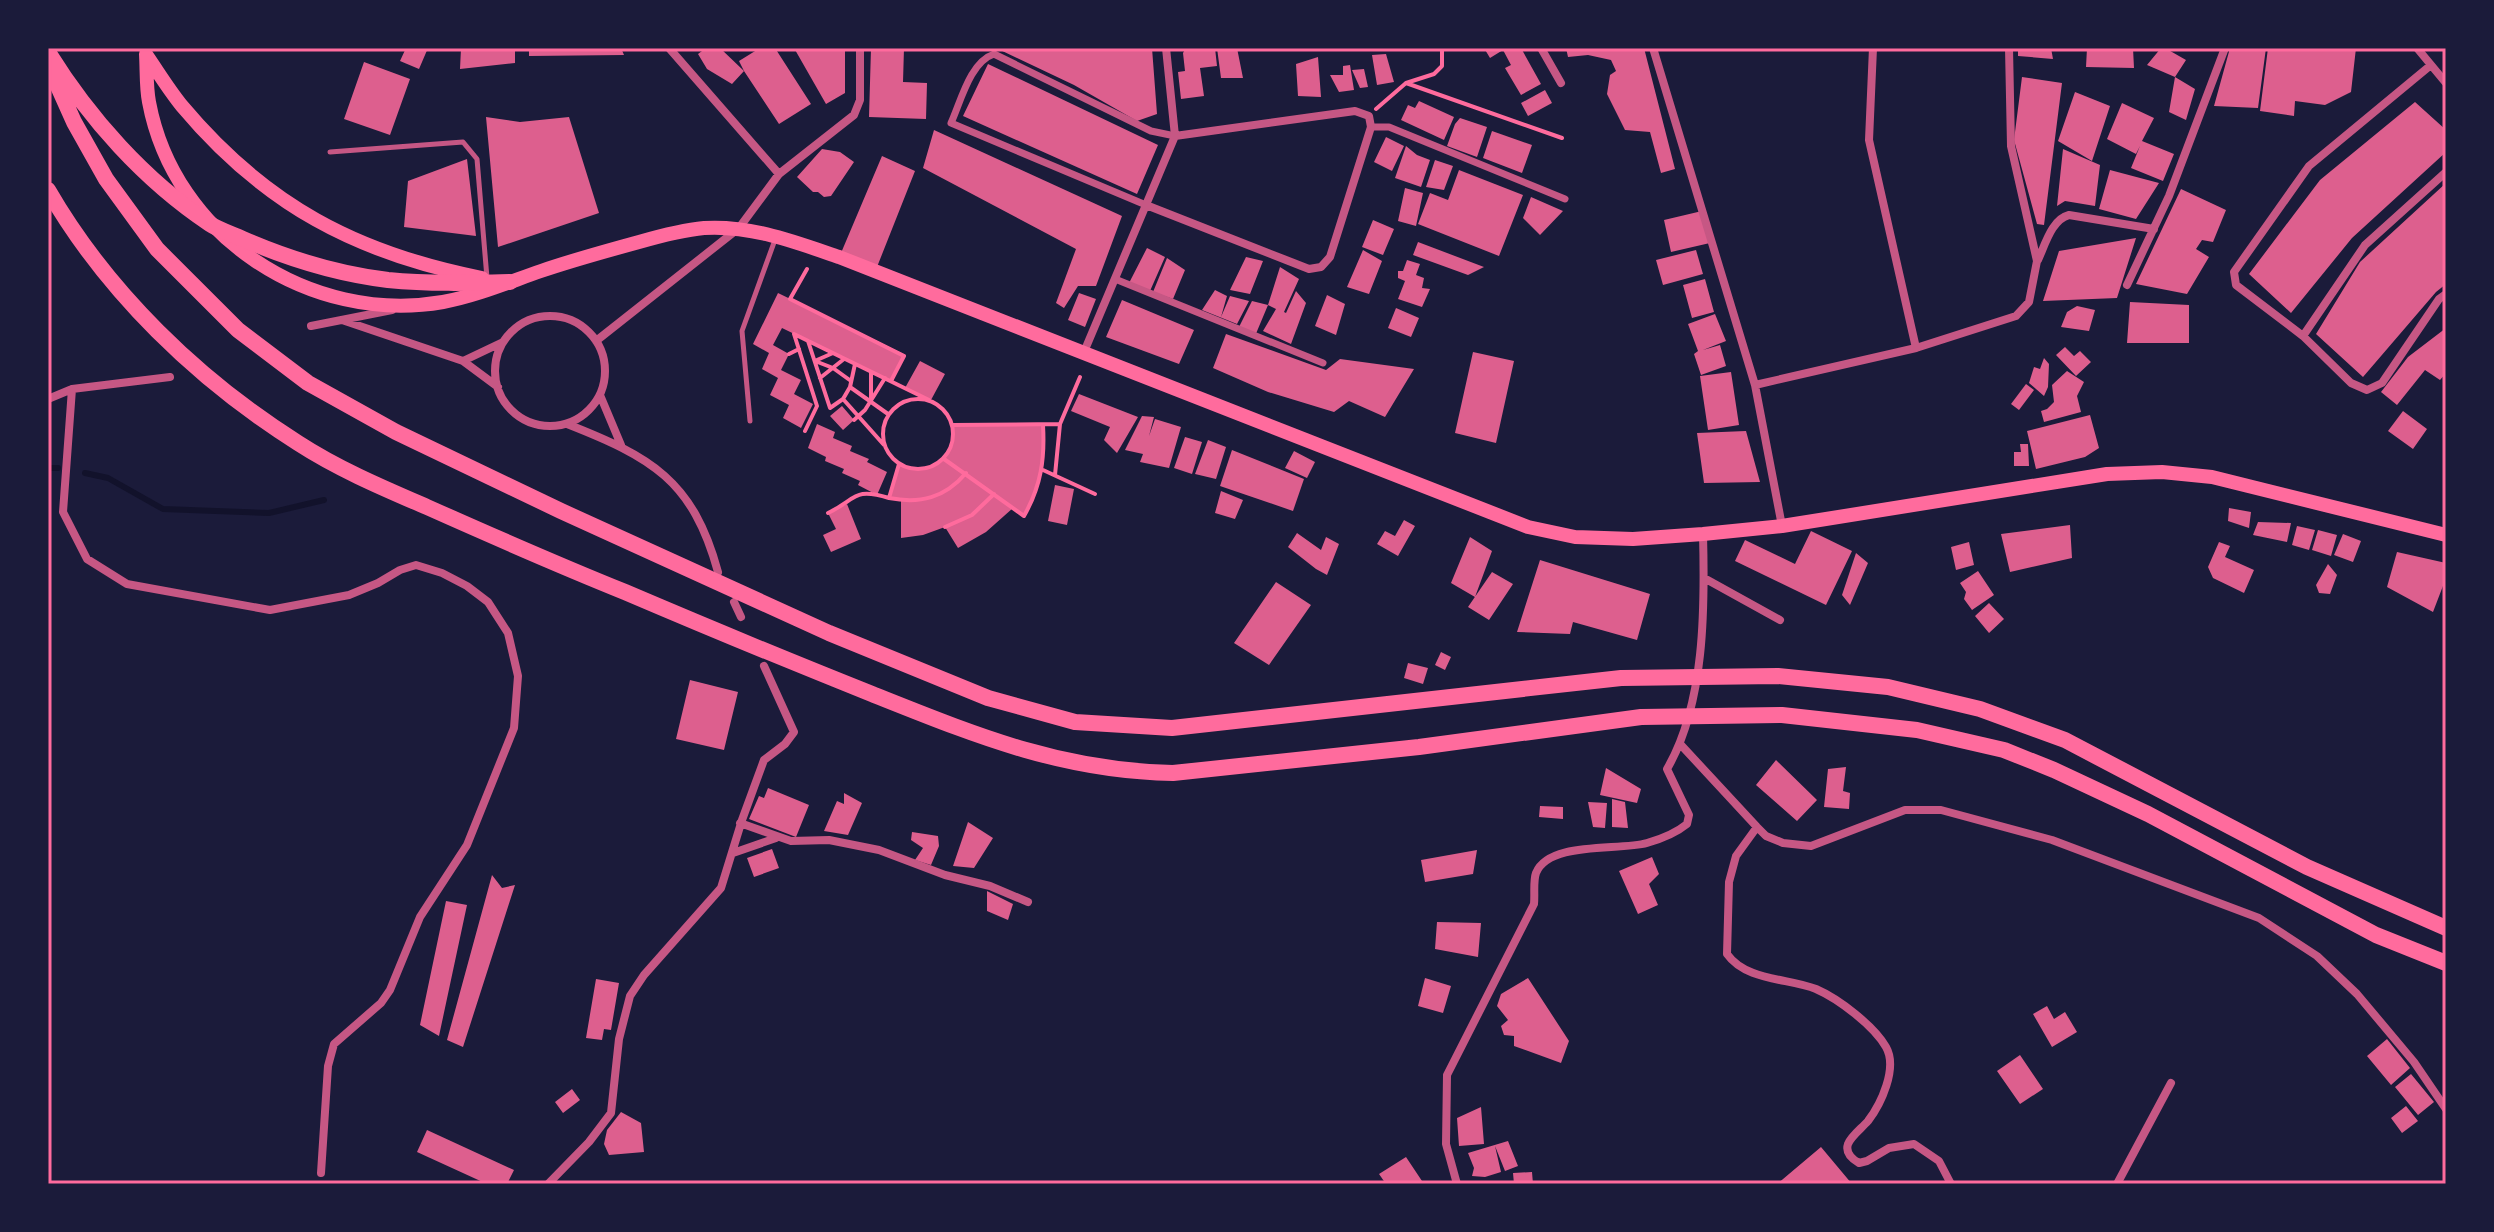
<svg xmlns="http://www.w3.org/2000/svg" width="2494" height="1232" viewBox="0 0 2494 1232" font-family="'PT Serif',serif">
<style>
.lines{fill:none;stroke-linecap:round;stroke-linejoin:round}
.stream{stroke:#12122b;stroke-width:6}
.building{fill:#dd5f8e}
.path{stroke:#ff6b9d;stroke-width:4}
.service{stroke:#c65784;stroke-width:5}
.pedestrian{stroke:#c65784;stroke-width:7}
.minor{stroke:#c65784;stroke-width:8}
.primary{stroke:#ff6b9d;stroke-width:14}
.trunk{stroke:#ff6b9d;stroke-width:16}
.neatline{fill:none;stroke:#ff6b9d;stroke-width:3}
</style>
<rect width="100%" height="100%" fill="#1b1b3a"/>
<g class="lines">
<path class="stream" d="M48,468h10
M85,473l23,5 55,31 106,4 55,-13"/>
</g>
<path class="building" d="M406,48h22l-9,21 -19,-8z
M461,48h54v15l-55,6z
M529,48h92l3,7 -95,1z
M706,48h14l24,23 -5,-10 21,-13h15l36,56 -32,20 -35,-53 -12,13 -25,-15 -9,-15z
M794,48h51v45l-19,11z
M871,48h33l-1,34 24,1 -1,36 -57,-2z
M996,48h156l5,66 -20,7 -63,-36z
M1186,48h29l2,18 -17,2 4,28 -23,3 -3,-27 7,-1 -2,-18z
M1217,48h20l6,30h-22z
M1484,48h37l20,36 -20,11 -16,-27 6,-3 -8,-15 -13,8z
M1566,48h78l31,121 -14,4 -11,-41 -25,-2 -18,-36 3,-19 6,-4 -5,-11 -23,-5 -20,2z
M2018,48h33l2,11 -35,-3z
M2087,48h46l1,20 -48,-1z
M2161,48h4l21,12 -11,17 20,12 -9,31 -17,-8 6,-35 -28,-12z
M2230,48h36l-8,60 -44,-2z
M2268,48h88l-5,44 -26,13 -30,-4 -1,15 -34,-5z
M1386,54l8,28 -17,3 -5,-30z
M1318,57l3,40 -23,-1 -2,-32z
M364,62l46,17 -20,56 -46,-16z
M988,64l170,81 -21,49 -174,-78z
M1350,65l4,25 -15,2 -9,-17h13v-9z
M1364,69l4,18 -8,1 -8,-18z
M2022,77l40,6 -18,142 -7,-1 -23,-84z
M1545,90l7,13 -24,13 -7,-13z
M2075,92l35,14 -18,55 -34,-20z
M1419,101l35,16 -10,23 -43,-20 7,-15 7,3z
M2415,102l31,28v22l-94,86 -61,75 -42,-39 71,-94z
M2122,103l32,15 -12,23 32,13 -11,27 -32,-13 9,-22 -4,8 -29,-15z
M486,117l34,5 49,-5 30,96 -101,34z
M1460,118l27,9 -10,30 -30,-11 8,-22z
M934,130l188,86 -26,70h-18l-14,22 -8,-5 20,-54 -153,-81z
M1492,131l40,14 -10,28 -39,-15z
M1386,137l18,9 -12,25 -18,-9z
M1406,146l11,9 13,5 -9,27 -26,-9z
M822,149l18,3 14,10 -23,34 -7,1 -6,-5h-5l-16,-15z
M2063,149l37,16 -5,41 -30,-5 -8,5z
M882,156l33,15 -38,96 -36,-14z
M467,159l9,77 -72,-9 4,-46z
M1435,160l18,6 -9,24 -18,-3z
M1459,170l64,25 -24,61 -81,-32 12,-31 18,7z
M2110,170l49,13 -23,36 -37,-10z
M2446,183v101l-10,8 -73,85 -47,-43 44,-72z
M1405,188l18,5 -7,33 -18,-5z
M2181,189l45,21 -13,32 -11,-2 -6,9 13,8 -22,37 -51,-10z
M1531,197l32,14 -23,24 -17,-17z
M1702,211l8,32 -39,9 -7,-32z
M1373,220l21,9 -11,26 -21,-8z
M2136,238l-19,60 -74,3 16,-50z
M1418,242l66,25 -16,8 -55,-20z
M1147,248l18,9 -15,34 -22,-6z
M1363,250l19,11 -13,33 -22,-7z
M1696,250l7,24 -40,11 -7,-25z
M1246,257l17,4 -13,33 -20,-4z
M1167,258l18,12 -12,29 -20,-7z
M1407,260l13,4 -4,11 8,3 -2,10 8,1 -8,18 -24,-8 7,-18 -7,-3v-7h5z
M1280,267l19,12 -15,33 2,1 10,-22 10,12 -15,41 -28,-13 13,-22 -8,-4 -13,31 -17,-7 14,-28 16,4z
M1705,279l9,33 -22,6 -9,-33z
M1215,290l12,6 -6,21 9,-21 19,5 -12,23 -35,-14z
M778,293l128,62 -15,26 -109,-53 -9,17 16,9 -8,16 20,10 -7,14 19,10 -12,24 -18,-10 6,-13 -19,-10 8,-17 -16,-9 7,-16 -16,-9z
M1079,293l17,6 -11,28 -17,-7z
M1327,295l18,9 -9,31 -21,-9z
M1122,300l72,30 -15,34 -73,-27z
M2130,302l59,3v38h-62z
M2077,306l18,4 -6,21 -28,-4 6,-15z
M1396,308l23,10 -8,19 -23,-9z
M1715,314l11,27 -23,9 17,-5 6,21 -25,9 -7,-21 4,-3 -10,-27z
M2446,328v45l-6,7 -15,-10 -28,35 -16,-13 27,-35z
M1226,334l100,36 14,-11 74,10 -29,48 -36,-16 -15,11 -66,-20 -55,-24z
M2065,347l9,9 6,-5 11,11 -15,14 -20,-21z
M1473,352l41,9 -18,82 -41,-10z
M2044,358l5,6 -1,23 -4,9 -15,-13 5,-16 6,2z
M920,361l25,13 -14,26 -26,-12z
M2067,371l17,11 -7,14 4,16 -37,10 -3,-11 6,-2 7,-7 -2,-17z
M1731,372l8,53 -31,5 -8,-54z
M2026,384l8,6 -15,20 -8,-6z
M1079,394l59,23 -21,36 -13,-13 6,-13 -39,-16z
M842,406l12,14 -11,10 -13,-14z
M2403,411l24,18 -14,20 -25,-18z
M2090,415l9,33 -14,9 -49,12 -9,-38z
M1142,416l12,1 -5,19 6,-17 26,8 -12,41 -29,-6 3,-8 -18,-4z
M817,424l18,8 -2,6 19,8 -2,5 19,8 -2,3 20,10 -10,23 -19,-10 2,-4 -18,-8 2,-4 -19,-8 1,-4 -18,-9z
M953,425h90v45l-19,46 -11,-8 -27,24 -28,16 -13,-21 -22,8 -22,3v-37l-12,-3 10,-34 11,5 24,-3 16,-17 4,-12z
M1746,431l14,51 -56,1 -7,-50z
M1185,437l17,5 -10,32 -18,-6z
M1208,440l18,7 -10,32 -21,-5z
M2020,444h8l1,22h-15v-14h7z
M1232,450l72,29 -11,32 -73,-25z
M1294,451l21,11 -8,16 -22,-10z
M1055,485l19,4 -7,36 -19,-4z
M1221,491l22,9 -8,19 -20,-6z
M847,504l14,35 -30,13 -8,-17 13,-6 -8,-16z
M2229,508l22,4 -2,16 -21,-7z
M1404,520l11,6 -17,30 -21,-12 8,-13 10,5z
M2258,522l33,1 -4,19 -34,-7z
M2070,525l2,33 -62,14 -9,-38z
M2297,526l18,4 -6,20 -17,-5z
M2318,530l19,5 -6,21 -19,-6z
M1811,531l41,20 -26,54 -91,-44 10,-21 50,24z
M1297,533l24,17 5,-13 13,7 -12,31 -11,-6 -28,-22z
M2343,534l18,7 -8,21 -19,-7z
M1470,537l22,14 -17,46 -24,-14z
M1969,542l5,23 -18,5 -5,-23z
M2219,542l11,4 -5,11 29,13 -10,23 -31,-15 -5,-11z
M2397,552l49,11v15l-13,34 -46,-25z
M1856,553l12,10 -18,42 -8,-10z
M1540,560l110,34 -13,46 -64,-18 -3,12 -53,-2z
M2328,564l9,11 -7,19 -11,-1 -3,-8z
M1978,571l16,24 -22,15 -8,-11 2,-7 -6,-9z
M1492,572l21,12 -24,36 -21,-13z
M1276,582l35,23 -42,60 -35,-22z
M1989,603l15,16 -15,14 -14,-17z
M1441,652l10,5 -6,13 -10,-5z
M1408,663l20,5 -5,16 -19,-6z
M690,680l48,12 -14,58 -48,-11z
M1776,760l41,40 -20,21 -41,-36z
M1846,767l-3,24 7,2 -1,16 -25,-2 4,-38z
M1606,768l35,21 -4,14 -37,-8z
M768,788l41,17 -13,32 -47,-18 10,-23 5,2z
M844,793l18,10 -14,32 -24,-4 13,-30 7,3z
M1612,799l13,3 3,26 -16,-1z
M1588,802l19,1 -2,25 -12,-1z
M1540,806l23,1v12l-24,-2z
M968,822l25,16 -19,30 -21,-2z
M912,832l26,4 1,10 -8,19 -16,-5 8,-12 -12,-8z
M772,849l7,19 -25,9 -7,-19z
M1477,850l-4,24 -48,8 -4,-22z
M1652,857l7,17 -10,10 9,21 -20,9 -19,-43z
M492,875l10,13 13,-3 -52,162 -16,-7z
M987,891l26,13 -5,16 -21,-9z
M446,901l21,4 -28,131 -19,-11z
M1437,922l44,1 -3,34 -43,-8z
M1425,978l26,8 -8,27 -25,-7z
M1528,978l41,63 -8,22 -47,-17v-10l-10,-1 -3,-9 7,-6 -11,-14 4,-12z
M596,979l23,4 -8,47 -7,-1 -2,11 -16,-2z
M2047,1006l7,13 11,-7 12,20 -25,15 -19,-33z
M2387,1039l23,29 -19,17 -24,-29z
M2020,1055l23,34 -23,15 -23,-33z
M2411,1074l23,28 -16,13 -23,-28z
M572,1089l8,11 -17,13 -8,-11z
M2406,1106l12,15 -16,12 -11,-15z
M1481,1107l3,37 -25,2 -2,-28z
M621,1112l20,11 3,29 -35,3 -5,-11 3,-14z
M427,1130l87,40 -7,14h-20l-70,-32z
M1508,1141l10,25 -13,5 -10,-25 6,26 -16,5 -13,-1 2,-8 -6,-15z
M1821,1147l31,37h-75z
M1406,1157l18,27h-38l-7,-10z
M1532,1172l1,12h-19l-1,-11z"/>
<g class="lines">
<path class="path" d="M1406,83l156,55
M1376,109l30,-26 28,-9 8,-8v-18
M807,269l-17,30 114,57 -13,25
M808,341l22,67 13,-9 41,46
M789,354l10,-5
M817,360l16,-7
M815,361l18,7 18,13
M871,372v26
M820,378l24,-19
M850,387l38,27
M883 434a35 35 0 1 1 70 0a35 35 0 1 1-70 0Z
M843,399l7,-12 5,-23
M854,420l11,-10 20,-32
M953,425l107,-1 20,-47
M805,431l12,-25 -23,-72 135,66
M944,459l80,57c17,-30 21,-57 19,-91
M1043,470l52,24
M1055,475l5,-51
M889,498c31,6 56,0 77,-25
M828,513c29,-14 25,-26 61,-15l10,-34
M945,527l27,-12 22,-21"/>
<path class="service" d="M330,152l133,-10 14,17 10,119
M750,421l-8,-90 34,-94"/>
<path class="pedestrian" d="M1371,127h18l176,72
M1146,205l-195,-82c10,-22 19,-61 43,-69l157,77 24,5
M1115,279l208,84"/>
<path class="minor" d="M669,48l110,126
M1541,48l20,35
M1653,48l102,337 27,141
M1873,48l-4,92 47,208
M2417,48l29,35
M2431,65l-122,101 -75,106 2,13 67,51 48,47 16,7 15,-7 57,-84 7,-5
M1146,205l163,64 12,-2 9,-10 41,-130 -2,-11 -14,-5 -180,25
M2038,260c7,-15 14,-41 31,-45l85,14
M2127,285l42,-89 56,-148
M495 371a55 55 0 1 1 110 0a55 55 0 1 1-110 0Z
M342,320l121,41 35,26
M311,326l81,-16
M2303,336l62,-91 81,-73
M596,341l143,-113 40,-54 75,-59 6,-15v-52
M1084,352l91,-216 -9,-88
M463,361l40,-19
M1755,385l161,-37 100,-32 13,-14 8,-41 -26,-115 -2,-98
M72,389l-9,123 24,47 40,25 143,26 79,-15 29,-12 22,-13 16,-5 26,8 25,13 21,16 20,31 10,43 -4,52 -47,117 -47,72 -30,73 -9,13 -47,41 -6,22 -7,107
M600,395l21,50
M48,399l24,-10 98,-12
M567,424c84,33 126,56 151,148
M1704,578l76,42
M734,602l7,15
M1681,745l76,82 9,9 17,7 28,3 94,-36h36l111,30 207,78 58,38 40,38 57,68 32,47
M740,823l51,18 38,-1 50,10 66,25 45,11 38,16
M1757,827l-21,29 -7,26 -2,72c19,27 61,24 89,35 23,10 58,37 70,58 12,21 -5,57 -18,74 -6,7 -17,15 -20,23 -3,9 4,15 11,19l8,-2 22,-13 25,-4 25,17 12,23
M733,853l43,-15
M548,1184l41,-42 22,-29 8,-74 11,-43 14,-21 77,-87 21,-68 22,-60 21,-16 9,-12 -30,-66
M1457,1184l-11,-40 1,-69 87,-171c1,-9 -1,-23 2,-31 13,-32 82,-22 111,-30 14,-4 29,-10 40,-19l2,-9 -22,-46c38,-65 38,-161 36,-235
M2117,1184l54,-101"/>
<path class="primary" d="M146,54c1,16 0,33 3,48 25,134 161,223 294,200 33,-6 66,-20 98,-31 32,-11 65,-20 98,-29 21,-6 43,-12 65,-14 47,-3 91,14 135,29l689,270 47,10 58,2 70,-5 79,-8 325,-52 55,-2 50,5 234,58
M147,56c11,16 22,34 35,50 83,99 174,147 300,172"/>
<path class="trunk" d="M48,52c41,66 96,128 162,172 9,6 22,10 33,15 46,20 95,35 145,41 41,4 81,3 122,2
M48,64l26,58 32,57 51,70 81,81 70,53 88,49 165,79 268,122 159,65 87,24 97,6 449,-50 157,-2 110,11 92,22 85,31 242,127 139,61
M48,190c59,102 150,190 250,253 40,26 85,45 129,64 65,29 131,58 198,85 82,35 164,69 247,102 103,41 189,77 301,79l246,-26 222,-30 141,-2 135,15 87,20 50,20 94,44 228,121 70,28"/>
</g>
<rect width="2494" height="1232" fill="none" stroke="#1b1b3a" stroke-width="100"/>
<rect x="50" y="50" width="2394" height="1132" class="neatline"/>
</svg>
